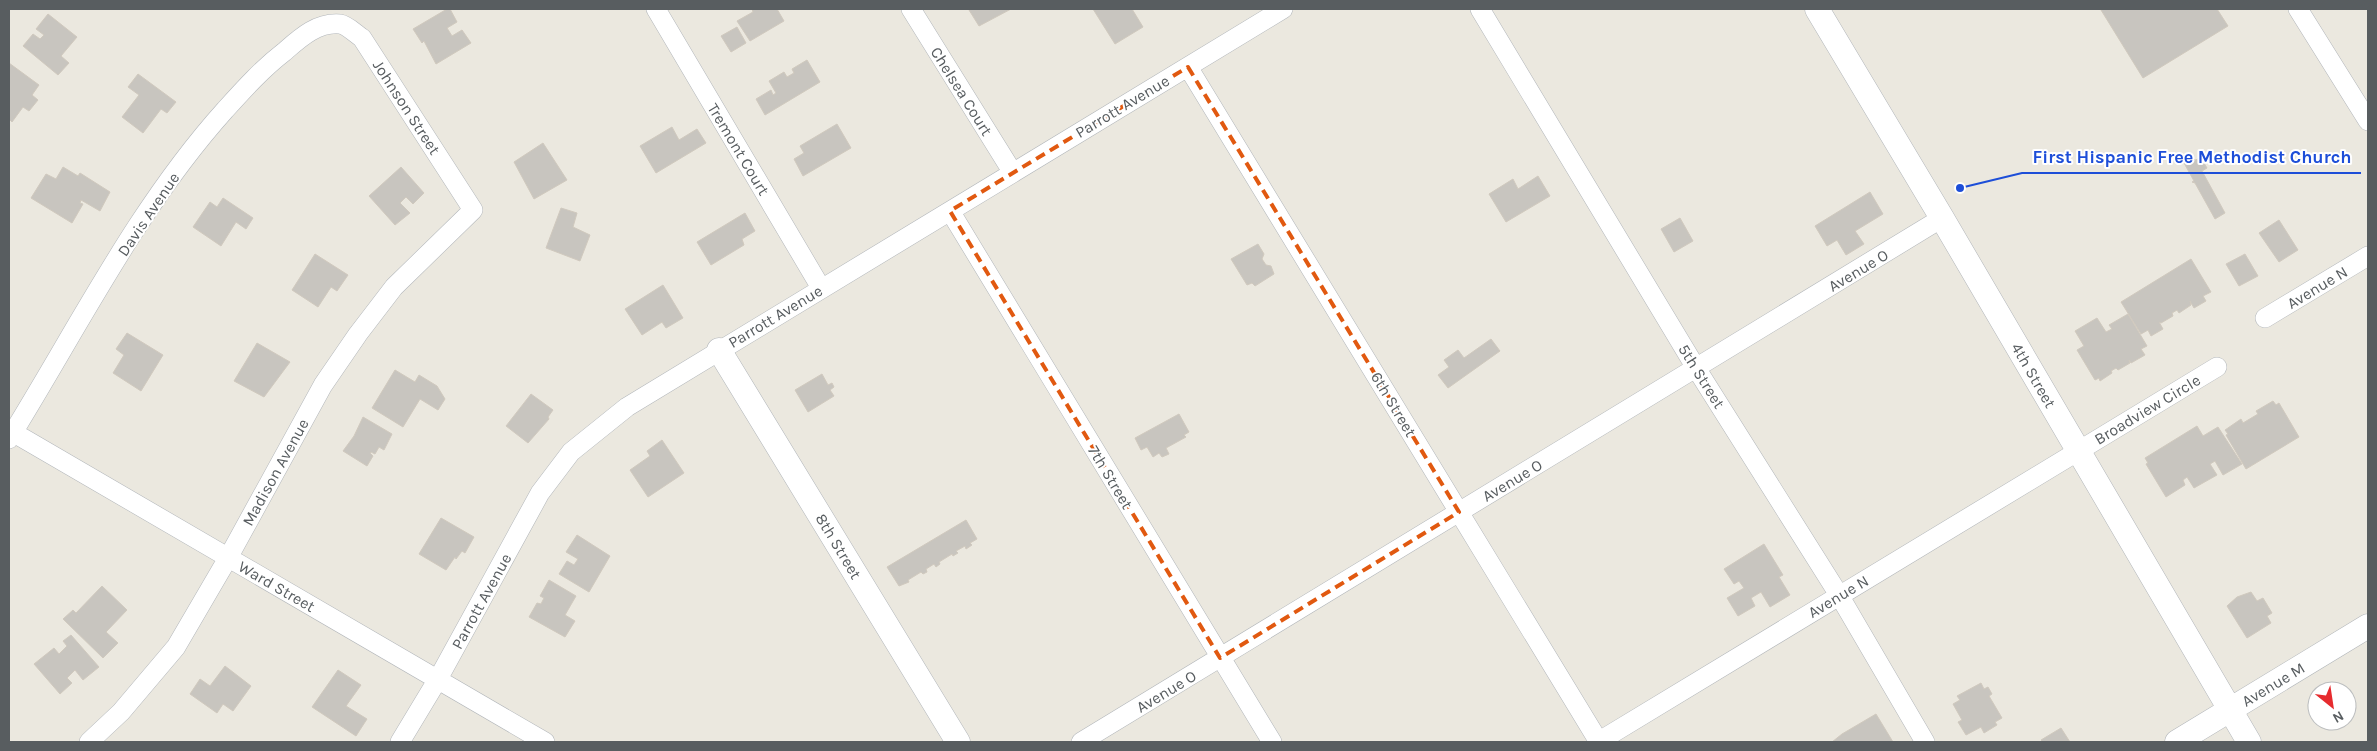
<svg xmlns="http://www.w3.org/2000/svg" width="2377" height="751" viewBox="0 0 2377 751" font-family="Karla,sans-serif">
<style>
.building{fill:#c8c5bf;stroke:#d0c9be}
.lines{fill:none;stroke-linecap:round;stroke-linejoin:round}
.minor-casing{stroke:#b2b6ba;stroke-width:20}
.tertiary-casing{stroke:#b2b6ba;stroke-width:25}
.minor{stroke:#fff;stroke-width:19}
.tertiary{stroke:#fff;stroke-width:24}
.marked{fill:none;stroke:#e15910;stroke-width:4;stroke-dasharray:10 6;stroke-linejoin:round}
.labels{text-anchor:middle;stroke-width:4;stroke-linejoin:round;paint-order:stroke}
.street-label{font-size:16px;fill:#585d60;stroke:#fff}
.leader{fill:none;stroke:#1d4ed8;stroke-width:2}
.callout-dot{fill:#1d4ed8;stroke:#fff;stroke-width:2}
.callout-label{font-size:18px;text-anchor:middle;font-weight:bold;fill:#1d4ed8;stroke:#fff;stroke-width:4;stroke-linejoin:round;paint-order:stroke}
</style>
<rect width="100%" height="100%" fill="#ebe8df"/>
<path class="building" d="M447,9h3l7,13 -10,6 5,8 10,-6 9,13 -35,21 -12,-23 -2,2 -9,-14z
M752,9h25l7,12 -34,20 -13,-20 16,-9z
M971,9h40l-32,17 -10,-16z
M1093,9h39l11,18 -28,17z
M2103,9h114l11,17 -85,52 -42,-68z
M48,14l29,23 -16,19 8,7 -11,12 -35,-29 10,-12 7,5 4,-4 -8,-6z
M737,27l9,16 -15,9 -10,-16z
M807,60l13,22 -55,33 -9,-16 15,-9 2,5 3,-2 -7,-12 15,-9 3,5 7,-4 -2,-4z
M9,63l30,22 -7,10 6,5 -9,11 -6,-4 -11,15 -3,-3z
M138,74l38,28 -9,11 -6,-4 -18,24 -21,-16 17,-22 -11,-8z
M837,124l14,24 -48,28 -9,-17 10,-6 -4,-7z
M672,127l7,13 18,-11 9,14 -50,30 -16,-27z
M543,143l24,37 -33,19 -20,-37z
M2193,158l2,2 3,-1 2,3 2,-2 5,8 -5,3 23,42 -10,6 -20,-36 -3,-1 2,-1 -10,-18z
M63,167l15,9 2,-3 30,19 -10,19 -19,-11 -1,3 3,1 -11,19 -41,-25 15,-24 10,5z
M401,167l23,26 -11,11 -7,-7 -6,6 10,10 -15,12 -26,-29z
M1538,176l12,20 -44,26 -17,-28 24,-15 5,10z
M1870,192l13,22 -28,17 9,13 -18,11 -9,-15 -10,6 -12,-20z
M223,198l30,20 -7,11 -10,-7 -15,24 -28,-19 17,-25 7,5z
M561,208l16,5 -4,14 17,8 -10,26 -34,-13z
M745,213l10,18 -13,8 2,6 -33,20 -14,-23z
M1680,218l13,23 -19,11 -13,-23z
M2279,220l19,30 -19,12 -20,-29z
M1258,244l6,10 -2,5 4,6 5,1 3,8 -19,12 -3,-3 -5,2 -16,-26z
M315,254l33,21 -11,16 -6,-4 -13,20 -26,-17z
M2245,254l13,22 -19,10 -13,-22z
M2191,259l20,33 -8,4 3,5 -12,7 -4,-7 1,4 -12,8 -2,-3 -5,3 1,3 -12,7 -2,-1 4,7 -12,7 -3,-6 -7,4 -20,-32z
M663,285l20,33 -17,10 -4,-6 -20,13 -17,-26z
M2128,314l19,32 -6,3 4,6 -14,8 -2,-3 1,3 -12,7 -2,-2 -5,3 1,2 -12,8 -1,-3 -4,2 -18,-30 7,-4 -9,-15 22,-13 9,14 6,-3 -3,-4z
M127,333l36,22 -22,36 -28,-18 11,-18 -8,-6z
M1491,339l9,12 -52,37 -10,-13 11,-8 -5,-7 14,-10 6,8z
M257,343l33,19 -26,35 -30,-16z
M395,370l20,12 4,-7 18,11 8,13 -7,11 -18,-11 -17,28 -31,-19z
M822,374l6,11 4,-2 2,4 -4,3 4,6 -26,16 -13,-22z
M531,394l22,16 -5,7 1,2 -21,24 -22,-17z
M2273,401l3,4 3,-2 20,34 -53,32 -20,-34 2,-1 -3,-4 16,-11 2,4 15,-9 -2,-3z
M1179,414l10,18 -5,3 2,2 -20,11 3,6 -7,3 -3,-4 -6,4 -6,-10 -6,3 -6,-12z
M363,417l29,17 -8,16 -5,-3 -4,7 -4,-2 -1,1 3,3 -6,10 -24,-15 11,-15z
M2197,426l6,10 15,-9 24,37 -19,11 -8,-14 -5,3 7,11 -23,13 -7,-11 -4,3 2,5 -19,12 -20,-33 2,-1 -3,-5z
M662,440l22,33 -36,24 -18,-27 20,-14 -3,-5z
M441,518l33,19 -9,16 -3,-2 -6,8 -1,-2 -9,13 -27,-16z
M966,520l11,19 -7,4 2,2 -6,4 -1,-3 -9,5 2,2 -5,3 -1,-2 -13,8 1,2 -4,3 -2,-3 -8,5 1,3 -4,2 -2,-2 -13,8 1,2 -10,4 -12,-19z
M577,535l33,21 -21,36 -30,-18 8,-13 7,4 4,-6 -12,-7z
M1764,544l19,31 -4,2 11,18 -20,12 -9,-15 -10,6 4,8 -17,10 -11,-18 17,-10 -5,-7 -5,3 -10,-15z
M549,580l27,16 -11,19 10,6 -10,16 -36,-20 8,-14 4,1 3,-6 -4,-2z
M102,586l25,24 -21,22 12,11 -15,15 -40,-39 10,-9 3,3z
M2251,592l6,9 6,-3 9,15 -5,3 4,7 -24,15 -20,-32 10,-9z
M71,635l28,32 -16,13 -8,-10 -8,8 5,5 -12,11 -26,-30 20,-16 5,6 8,-8 -4,-5z
M225,666l26,20 -18,25 -10,-7 -6,9 -27,-19 10,-15 10,7z
M338,670l23,15 -15,21 21,13 -11,17 -44,-29z
M1981,683l3,6 4,-2 4,7 -3,2 13,22 -7,4 2,3 -13,8 -3,-6 -15,8 -8,-13 4,-2 -9,-16 7,-4 -3,-4z
M1876,714l17,28h-61l10,-8z
M2061,728l9,14h-27l-2,-2z"/>
<g class="lines">
<defs>
<path id="minor" d="M656,9l165,279
M911,9l102,164
M1480,9l216,359 143,227 86,147
M2298,9l70,112
M1188,67l411,675
M950,211l322,531
M2265,318l103,-62
M9,430l536,312
M9,439c69,-111 128,-231 216,-329 19,-21 37,-41 59,-58 16,-14 33,-30 56,-28 7,1 16,10 22,14l111,172 -79,77 -36,47 -35,51 -95,173 -52,89 -55,65 -32,30
M400,742l38,-63 102,-186 31,-41 56,-45 656,-398
M1081,742l861,-524
M1598,742l619,-375"/>
<path id="tertiary" d="M1817,9l125,209 307,524
M719,350l239,392
M2177,742l191,-116"/>
</defs>
<use href="#minor" class="minor-casing"/>
<use href="#tertiary" class="tertiary-casing"/>
<use href="#minor" class="minor"/>
<use href="#tertiary" class="tertiary"/>
</g>
<path class="marked" d="M1188,67l271,445 -239,146 -270,-447z"/>
<g class="labels">
<g class="street-label">
<text transform="translate(962 91) rotate(58)" y="6">Chelsea Court</text>
<text transform="translate(1122 106) rotate(-31)" y="6">Parrott Avenue</text>
<text transform="translate(407 107) rotate(57)" y="6">Johnson Street</text>
<text transform="translate(739 149) rotate(59)" y="6">Tremont Court</text>
<text transform="translate(148 214) rotate(-56)" y="6">Davis Avenue</text>
<text transform="translate(1858 270) rotate(-31)" y="6">Avenue O</text>
<text transform="translate(2317 287) rotate(-31)" y="6">Avenue N</text>
<text transform="translate(775 316) rotate(-31)" y="6">Parrott Avenue</text>
<text transform="translate(2034 375) rotate(60)" y="6">4th Street</text>
<text transform="translate(1702 376) rotate(58)" y="6">5th Street</text>
<text transform="translate(1394 404) rotate(59)" y="6">6th Street</text>
<text transform="translate(2147 409) rotate(-31)" y="6">Broadview Circle</text>
<text transform="translate(275 472) rotate(-61)" y="6">Madison Avenue</text>
<text transform="translate(1111 477) rotate(59)" y="6">7th Street</text>
<text transform="translate(1512 480) rotate(-31)" y="6">Avenue O</text>
<text transform="translate(839 546) rotate(59)" y="6">8th Street</text>
<text transform="translate(277 586) rotate(30)" y="6">Ward Street</text>
<text transform="translate(1838 596) rotate(-31)" y="6">Avenue N</text>
<text transform="translate(481 601) rotate(-61)" y="6">Parrott Avenue</text>
<text transform="translate(2273 684) rotate(-31)" y="6">Avenue M</text>
<text transform="translate(1166 691) rotate(-31)" y="6">Avenue O</text>
</g>
</g>
<path class="leader" d="M1960 188L2022 173H2361"/>
<circle class="callout-dot" cx="1960" cy="188" r="5"/>
<g class="callout-label">
<text x="2192" y="163">First Hispanic Free Methodist Church</text>
</g>
<rect width="2377" height="751" fill="none" stroke="#585d60" stroke-width="20"/>
<g transform="translate(2332 706) rotate(150)"><circle r="24" fill="#ffffff" stroke="#bcbebf"/>
<path d="M0-4L9 19L0 12L-9 19Z" fill="#e62b2e"/>
<text y="-8" font-size="14" font-weight="bold" text-anchor="middle" fill="#585d60">N</text>
</g>
</svg>
